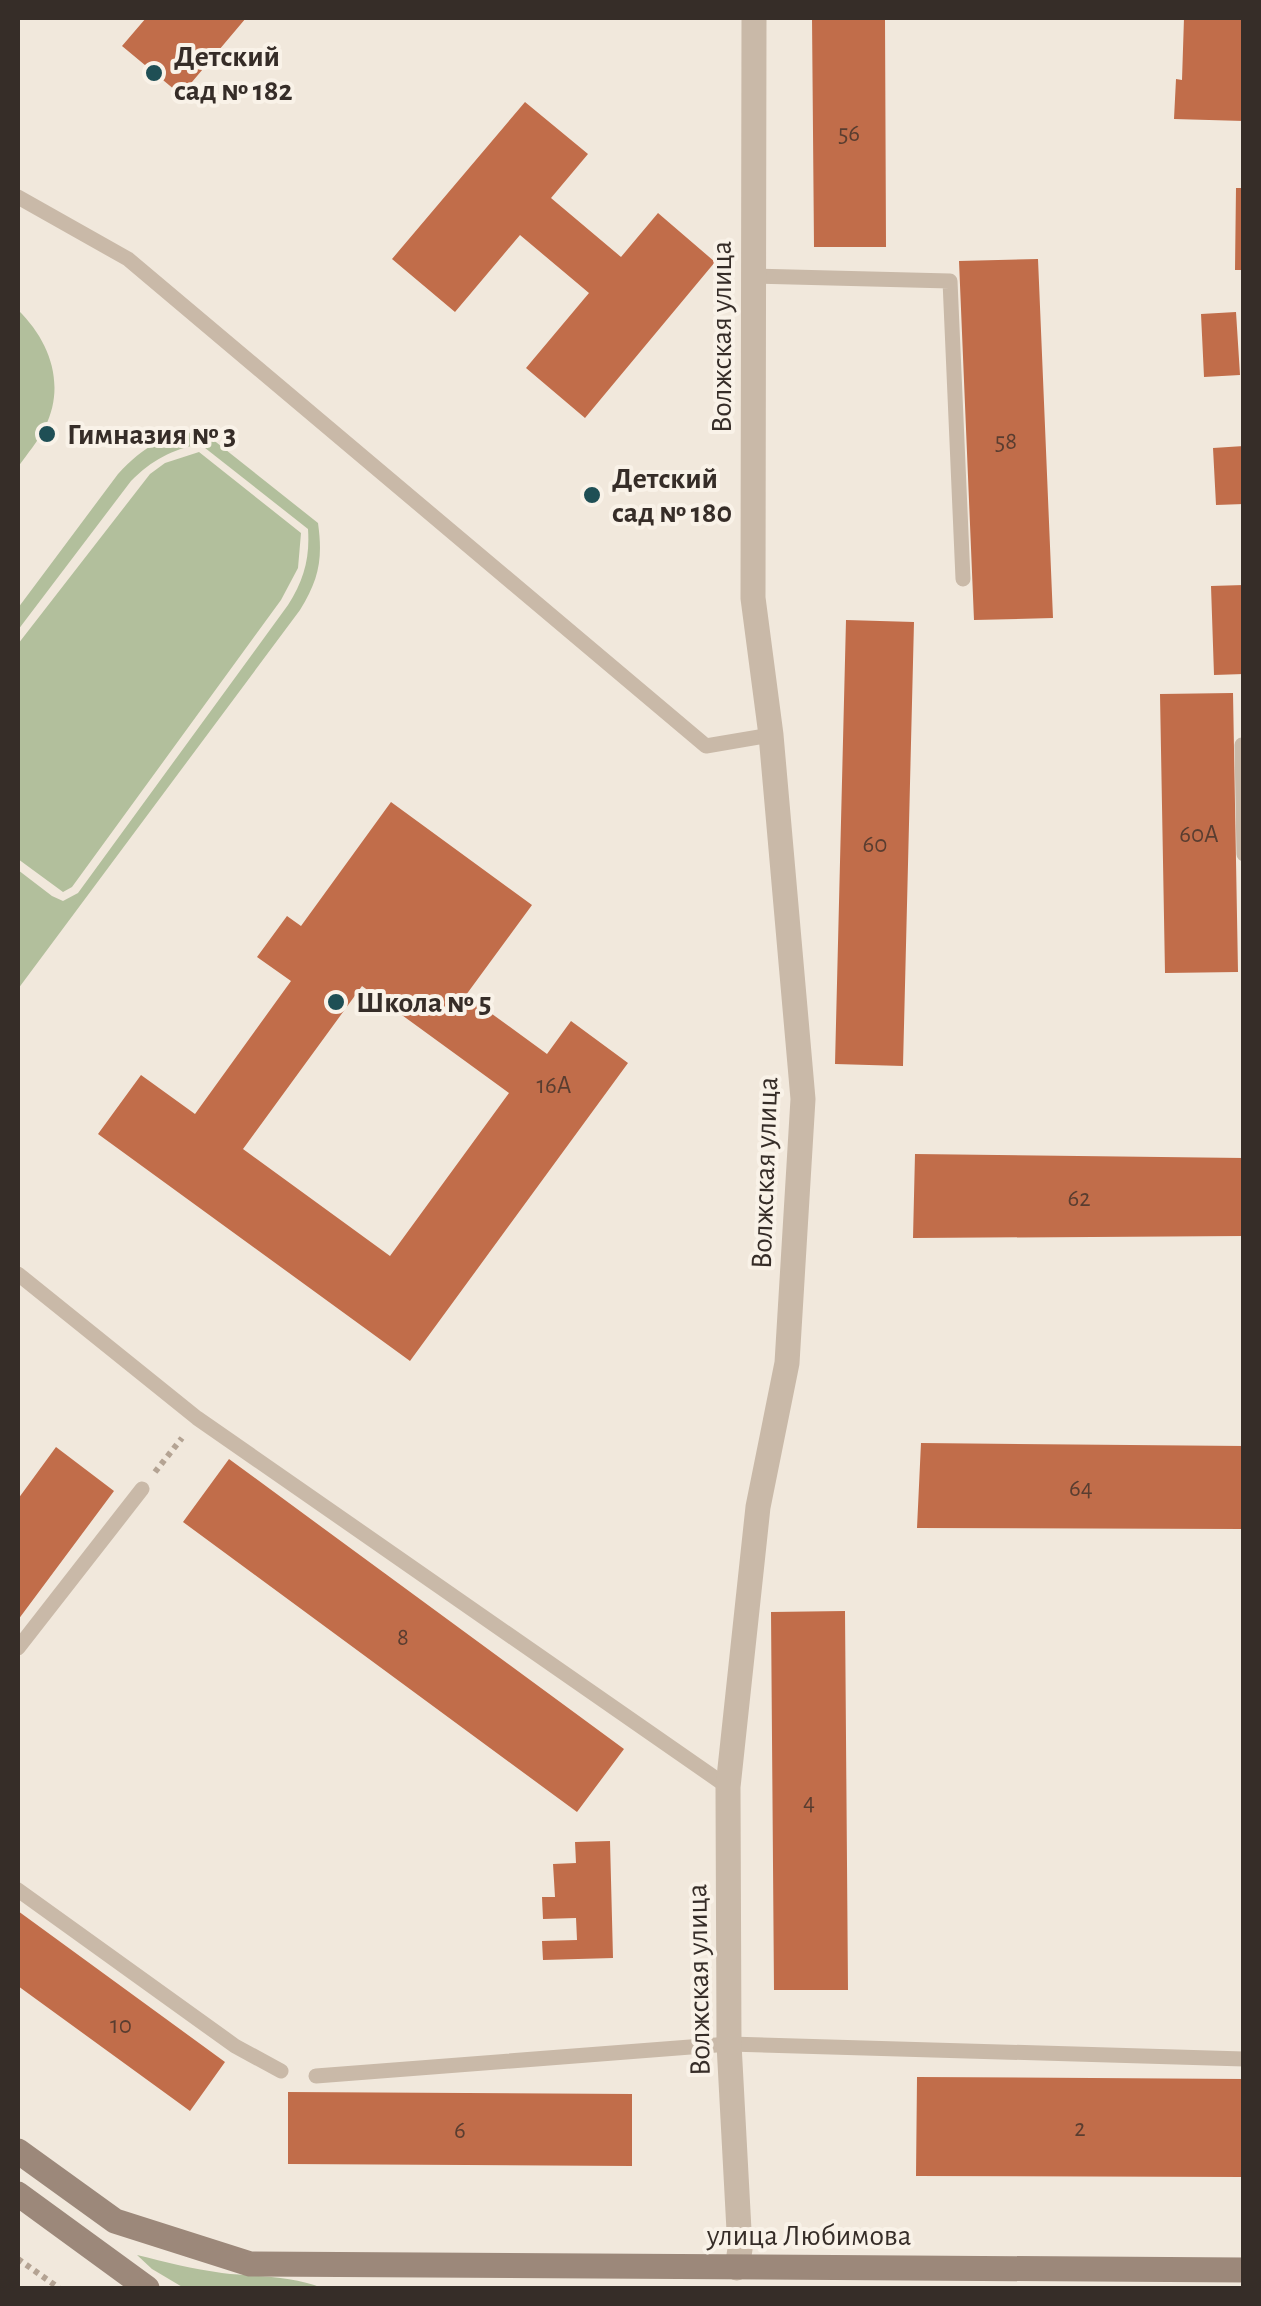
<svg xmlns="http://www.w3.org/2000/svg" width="1261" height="2306" viewBox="0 0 1261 2306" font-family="'Alegreya Sans',sans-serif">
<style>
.green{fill:#b2bf9c}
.building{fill:#c16d4a;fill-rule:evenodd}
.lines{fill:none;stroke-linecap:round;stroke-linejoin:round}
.path{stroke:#b4a393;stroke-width:6;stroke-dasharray:5 5;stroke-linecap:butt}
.service{stroke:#c9b9a8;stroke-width:15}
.minor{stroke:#c9b9a8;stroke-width:25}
.secondary{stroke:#9c887a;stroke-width:25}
.poi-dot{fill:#1f4f55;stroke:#f9f2e8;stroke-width:4}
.labels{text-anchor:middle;stroke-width:8;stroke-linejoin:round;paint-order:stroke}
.number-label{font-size:25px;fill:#593d30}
.poi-label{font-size:30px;font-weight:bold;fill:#362d28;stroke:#f9f2e8;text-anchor:start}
.street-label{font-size:30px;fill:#362d28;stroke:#f9f2e8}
</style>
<rect width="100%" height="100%" fill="#f1e8dc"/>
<path class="green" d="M18,310c32,31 48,75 27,117 -7,15 -18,27 -27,40z
M202,431l116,92c5,36 1,56 -18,87l-282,379v-119l34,26 11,5 15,-8 210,-288c16,-25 22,-47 20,-76l-108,-85c-29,6 -48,16 -69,37l-113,149v-22l100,-134c27,-29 45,-38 84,-43z
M199,452l102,81 -3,35 -17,32 -209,287 -9,5 -45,-33v-215l132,-170 15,-11z
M137,2255c28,7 56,14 85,18 32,4 70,2 100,15h-138l-32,-19z"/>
<path class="building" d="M146,18h100l-65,77 -59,-49z
M812,18h73l1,229h-72z
M1184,18h60v103l-70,-2 2,-40 6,1z
M525,102l63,52 -37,44 70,59 37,-44 57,49 -130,156 -59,-50 63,-75 -69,-58 -65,77 -63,-53z
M1236,188h8v82h-9z
M1038,259l15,359 -79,2 -15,-359z
M1236,312l4,63 -36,2 -3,-63z
M1244,446v58l-28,1 -3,-57z
M1244,585v89l-30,1 -3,-89z
M846,620l68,2 -11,444 -68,-2z
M1233,693l5,279 -73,1 -5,-279z
M391,802l141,103 -66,90 81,59 24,-33 57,42 -218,298 -312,-227 43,-59 54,39 96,-133 -34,-24 30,-41 14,10zM362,986l147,107 -119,163 -147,-107z
M915,1154l329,4v78l-331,2z
M921,1443l323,3v83l-327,-1z
M56,1447l58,44 -96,129v-121z
M229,1459l395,290 -47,63 -394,-290z
M845,1611l3,379h-74l-3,-378z
M610,1841l3,117 -70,2 -1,-19 35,-1 -1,-22 -33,1 -1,-22h13l-2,-33 23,-1 -1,-21z
M18,1911l207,151 -35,49 -172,-125z
M917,2077l327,2v98l-328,-1z
M288,2092l344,2v72l-344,-2z"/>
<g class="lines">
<path class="path" d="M155,1472l27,-34
M18,2259l41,29"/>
<path class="service" d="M18,197l110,62 578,487 65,-11
M754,276l196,5 13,298
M1242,745l2,109
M18,1274l179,144 531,369
M18,1648l124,-159
M18,1890l217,156 46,25
M316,2076l413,-32 515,15"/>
<path class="minor" d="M737,2268l3,-19 -11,-205 -1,-257 30,-280 29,-144 16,-264 -32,-364 -18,-137 1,-580"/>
<path class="secondary" d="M18,2151l97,70 135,43 994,6
M18,2194l129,94"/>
</g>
<g class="poi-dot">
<circle cx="154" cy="73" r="10"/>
<circle cx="47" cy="434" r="10"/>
<circle cx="592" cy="495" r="10"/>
<circle cx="336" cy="1002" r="10"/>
</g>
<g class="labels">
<g class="number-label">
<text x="849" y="141">56</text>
<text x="1006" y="449">58</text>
<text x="1199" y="842">60А</text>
<text x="875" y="852">60</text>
<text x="554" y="1093">16А</text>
<text x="1079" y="1206">62</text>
<text x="1081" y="1496">64</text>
<text x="403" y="1645">8</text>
<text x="809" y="1810">4</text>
<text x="121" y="2033">10</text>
<text x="1080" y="2136">2</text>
<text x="460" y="2138">6</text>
</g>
<g class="poi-label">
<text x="174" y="66">Детский<tspan x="174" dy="34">сад № 182</tspan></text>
<text x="67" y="444">Гимназия № 3</text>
<text x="612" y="488">Детский<tspan x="612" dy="34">сад № 180</tspan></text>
<text x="356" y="1012">Школа № 5</text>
</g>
<g class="street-label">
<text transform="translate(721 337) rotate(-90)" y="10">Волжская улица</text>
<text transform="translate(764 1173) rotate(-88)" y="10">Волжская улица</text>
<text transform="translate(698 1980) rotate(-91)" y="10">Волжская улица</text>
<text x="809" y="2245">улица Любимова</text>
</g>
</g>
<rect width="1261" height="2306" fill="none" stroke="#362d28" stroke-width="40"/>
</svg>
